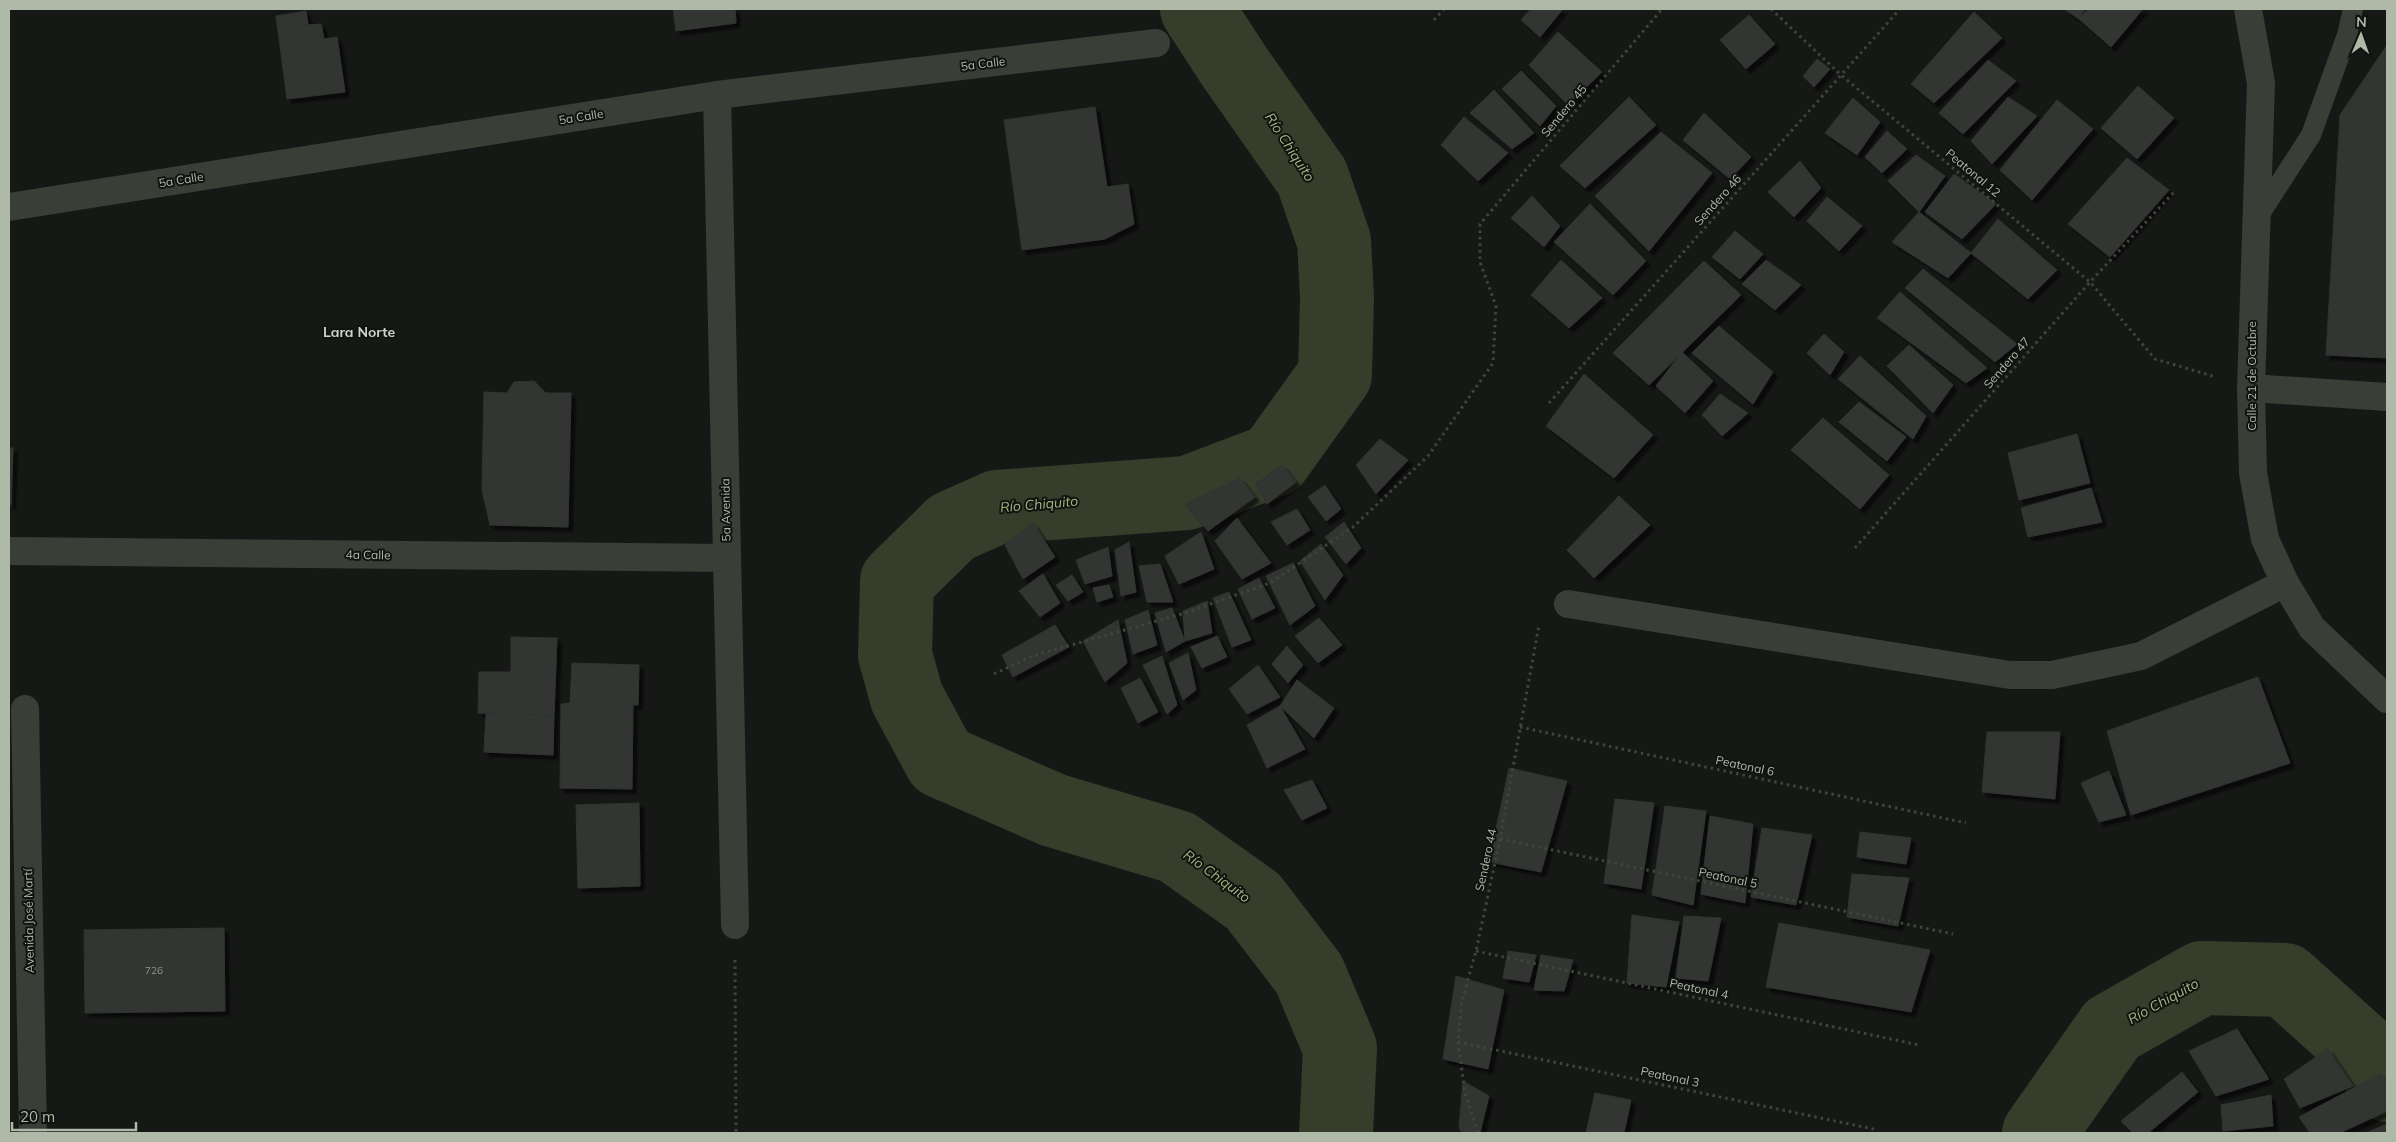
<svg xmlns="http://www.w3.org/2000/svg" width="2396" height="1142" viewBox="0 0 2396 1142" font-family="Mulish,sans-serif">
<style>
.lines{fill:none;stroke-linecap:round;stroke-linejoin:round}
.river{stroke:#373d2b;stroke-width:74}
.building{fill:#313431;stroke:#303530;filter:url(#shadow)}
.path{stroke:#40453d;stroke-width:3;stroke-dasharray:2.5 4;stroke-linecap:butt}
.service{stroke:#393e37;stroke-width:20}
.minor{stroke:#393e37;stroke-width:28}
.tertiary{stroke:#393e37;stroke-width:28}
.labels{text-anchor:middle;stroke-width:4;stroke-linejoin:round;paint-order:stroke}
.number-label{font-size:10px;fill:#90988a}
.street-label{font-size:12px;fill:#afb9a7;stroke:#111311}
.water-label{font-size:14px;font-style:italic;fill:#a1b67d;stroke:#111311}
.neighbourhood-label{font-size:14px;font-weight:bold;fill:#cdd5c9;stroke:#111311}
</style>
<defs>
<filter id="shadow"><feDropShadow dx="4.5" dy="4.5" stdDeviation="1" flood-color="#0009"/></filter>
</defs>
<rect width="100%" height="100%" fill="#161816"/>
<g class="lines">
<path class="river" d="M1197,9l37,57 78,111 22,64 3,56 -2,78 -61,85 -87,33 -190,14 -45,20 -55,54 -2,74 12,43 34,63 112,49 124,37 76,54 56,73 31,74 -4,85
M2039,1133l73,-104 90,-51 83,2 79,71 23,34"/>
</g>
<path class="building" d="M673,9h62l1,14 -60,8z
M1531,9h32l-23,28 -19,-17z
M2064,9h21l-6,10z
M2088,9h55l-32,38 -32,-28z
M306,11l2,14 13,-1 3,15 13,-2 8,55 -58,7 -11,-83z
M1974,12l28,26 -68,65 -23,-19z
M1749,15l26,29 -29,25 -26,-29z
M1558,32l44,40 -34,33 -39,-40z
M2387,45v313l-61,-3 14,-240z
M1817,59l13,10 -16,18 -11,-11z
M1988,60l28,21 -53,53 -24,-21z
M1521,71l35,35 -16,20 -38,-37z
M2138,86l36,32 -37,41 -36,-31z
M1494,90l40,43 -22,16 -42,-36z
M1629,97l27,28 -71,63 -25,-22z
M2008,97l29,19 -45,48 -21,-23z
M1853,98l27,24 -23,33 -32,-22z
M2057,100l36,29 -61,71 -32,-30z
M1095,107l12,80 21,-3 6,40 -29,15 -83,11 -18,-130z
M1704,113l47,44 -21,22 -47,-39z
M1464,117l44,36 -30,28 -37,-36z
M1887,131l20,18 -25,24 -17,-16z
M1661,132l51,41 -63,78 -54,-55z
M1916,155l29,21 -26,36 -31,-31z
M2127,158l42,32 -59,67 -42,-33z
M1800,161l21,27 -27,29 -26,-25z
M1954,174l42,30 -34,35 -37,-27z
M1532,196l28,30 -16,21 -33,-29z
M1827,197l35,29 -23,25 -32,-30z
M1590,204l56,57 -33,34 -59,-53z
M1919,212l52,41 -23,25 -56,-36z
M1998,219l59,51 -29,29 -57,-46z
M1735,231l28,23 -23,25 -28,-22z
M1561,260l41,38 -33,30 -38,-33z
M1766,260l35,25 -26,25 -33,-26z
M1704,261l37,34 -92,90 -36,-32z
M1923,269l94,75 -22,18 -90,-74z
M1900,292l87,76 -21,15 -89,-65z
M1719,326l54,46 -20,32 -61,-51z
M1824,334l20,18 -14,23 -23,-22z
M1909,345l44,40 -20,28 -46,-47z
M1682,352l31,29 -28,32 -29,-27z
M1860,356l66,60 -13,23 -75,-60z
M1584,374l69,61 -39,43 -68,-52z
M534,381l12,12h25l-3,134 -78,-2 -8,-35 2,-98 23,1 7,-11z
M1720,394l28,19 -26,23 -20,-21z
M1859,402l47,35 -19,24 -48,-39z
M1823,418l66,57 -29,34 -69,-59z
M2077,434l13,49 -71,17 -11,-47z
M1380,439l28,21 -32,34 -20,-29z
M9,448h4l-2,57h-2z
M1282,465l14,17 -29,22 -11,-20z
M1240,478l15,19 -47,34 -23,-27z
M1325,485l16,24 -15,12 -18,-24z
M2091,488l11,34 -74,15 -7,-29z
M1619,496l31,29 -56,53 -27,-28z
M1297,509l13,21 -23,15 -16,-23z
M1237,518l34,45 -29,16 -27,-38z
M1344,522l17,26 -15,16 -21,-27z
M1033,523l22,34 -32,22 -18,-34z
M1201,532l13,37 -35,15 -14,-28z
M1129,542l7,50 -15,4 -6,-46z
M1321,544l22,31 -18,25 -25,-39z
M1108,547l4,29 -27,8 -9,-24z
M1293,563l22,43 -25,19 -24,-49z
M1160,564l13,38h-26l-8,-36z
M1043,574l17,29 -20,14 -21,-26z
M1072,575l11,17 -15,9 -12,-16z
M1259,578l16,30 -23,11 -14,-30z
M1109,585l4,12 -16,5 -4,-14z
M1229,592l22,48 -19,7 -19,-49z
M1207,601l5,32 -27,8 -2,-30z
M1172,608l13,33 -19,11 -11,-39z
M1148,610l9,35 -24,9 -8,-34z
M1319,618l23,27 -24,18 -23,-27z
M1118,620l9,43 -22,19 -22,-41z
M1055,625l14,22 -56,30 -11,-22z
M1217,636l10,21 -25,11 -11,-21z
M511,637l46,1 -3,78 -76,-3 1,-41h32z
M1287,646l16,19 -15,18 -16,-19z
M1188,653l8,37 -13,10 -14,-37z
M1162,656l15,49 -10,9 -24,-49z
M572,663l67,2 -1,40 -68,-2z
M1258,665l22,32 -33,17 -18,-25z
M2258,677l32,86 -159,52 -24,-84z
M1140,678l18,34 -20,11 -17,-35z
M1297,680l37,28 -20,30 -34,-32z
M570,703l63,2 -1,84 -72,-1 1,-84z
M1280,706l25,43 -38,19 -20,-43z
M486,713l68,3 -1,39 -69,-3z
M1987,732h73l-5,67 -73,-7z
M1509,768l58,13 -26,91 -52,-10z
M2109,771l17,44 -27,7 -18,-39z
M1312,780l15,28 -25,12 -18,-30z
M1615,799l39,4 -13,86 -37,-6z
M639,803l1,83 -62,2 -2,-83z
M1665,806l41,5 -13,94 -41,-10z
M1710,816l43,8 -8,79 -44,-9z
M1762,828l50,7 -16,70 -45,-8z
M1860,832l51,6 -5,26 -49,-7z
M1852,874l57,4 -11,48 -51,-9z
M1632,915l47,7 -13,65 -39,-4z
M1684,916l37,2 -13,63 -32,-3z
M1779,923l151,27 -19,62 -145,-25z
M224,928l1,83 -140,2 -1,-83z
M1508,951l28,4 -7,27 -26,-4z
M1541,955l32,5 -9,31 -30,-1z
M1456,976l48,14 -16,79 -45,-10z
M2237,1029l32,50 -53,17 -27,-45z
M2328,1049l25,37 -53,22 -16,-29z
M2182,1072l16,20 -50,41h-15l-12,-12z
M2380,1074l7,8v29l-47,22h-30l-11,-16z
M1463,1081l26,15 -9,37h-18l-3,-5z
M1595,1093l36,7 -7,33h-38z
M2271,1095l2,31 -50,5 -2,-26z
M2387,1124v9h-21z"/>
<g class="lines">
<path class="path" d="M1771,9l70,66 249,207 65,77 61,18
M1434,20l10,-11
M1549,403l351,-394
M1855,548l235,-266 85,-91
M994,674l38,-18 153,-43 85,-30 83,-56 75,-71 65,-93 3,-57 -16,-44v-38l182,-215
M1520,727l446,96
M1500,839l453,95
M1476,951l443,94
M735,960l1,173
M1458,1042l420,88
M1478,1133l-13,-40 -7,-51 4,-41 14,-50 24,-112 39,-214"/>
<path class="service" d="M2256,220l55,-85 36,-100 6,-26"/>
<path class="minor" d="M717,95l18,830
M9,207l708,-112 439,-52
M2251,388l136,9
M9,551l718,7
M1568,604l442,71h42l89,-19 144,-73
M25,709l8,424"/>
<path class="tertiary" d="M2248,9l13,74 -10,305 2,85 12,66 20,44 27,45 75,71"/>
</g>
<g class="labels">
<g class="number-label">
<text x="154" y="974">726</text>
</g>
<g class="street-label">
<text transform="translate(983 64) rotate(-7)" y="4">5a Calle</text>
<text transform="translate(1564 111) rotate(-50)" y="4">Sendero 45</text>
<text transform="translate(581 117) rotate(-9)" y="4">5a Calle</text>
<text transform="translate(1973 173) rotate(40)" y="4">Peatonal 12</text>
<text transform="translate(181 180) rotate(-9)" y="4">5a Calle</text>
<text transform="translate(1718 200) rotate(-48)" y="4">Sendero 46</text>
<text transform="translate(2007 363) rotate(-49)" y="4">Sendero 47</text>
<text transform="translate(2252 376) rotate(-90)" y="4">Calle 21 de Octubre</text>
<text transform="translate(726 510) rotate(-91)" y="4">5a Avenida</text>
<text transform="translate(368 555) rotate(1)" y="4">4a Calle</text>
<text transform="translate(1745 766) rotate(12)" y="4">Peatonal 6</text>
<text transform="translate(1486 860) rotate(-78)" y="4">Sendero 44</text>
<text transform="translate(1728 878) rotate(12)" y="4">Peatonal 5</text>
<text transform="translate(29 921) rotate(-91)" y="4">Avenida José Martí</text>
<text transform="translate(1699 989) rotate(12)" y="4">Peatonal 4</text>
<text transform="translate(1670 1077) rotate(12)" y="4">Peatonal 3</text>
</g>
<g class="water-label">
<text transform="translate(1290 147) rotate(57)" y="5">Río Chiquito</text>
<text transform="translate(1039 504) rotate(-5)" y="5">Río Chiquito</text>
<text transform="translate(1217 876) rotate(36)" y="5">Río Chiquito</text>
<text transform="translate(2163 1001) rotate(-29)" y="5">Río Chiquito</text>
</g>
<g class="neighbourhood-label">
<text x="359" y="337">Lara Norte</text>
</g>
</g>
<rect width="2396" height="1142" fill="none" stroke="#afb9a7" stroke-width="20"/>
<g transform="translate(2361 35) rotate(2)" stroke="#111311" stroke-width="4" paint-order="stroke">
<path d="M0-4L9 19L0 12L-9 19Z" fill="#afb9a7"/>
<text y="-8" font-size="14" font-weight="bold" text-anchor="middle" fill="#afb9a7">N</text>
</g>
<path d="M12 1122v8h124v-8" fill="none" stroke="#afb9a7" stroke-width="2.5"/>
<text x="20" y="1122" font-size="15" fill="#afb9a7" stroke="#111311" stroke-width="4" paint-order="stroke">20 m</text>
</svg>
